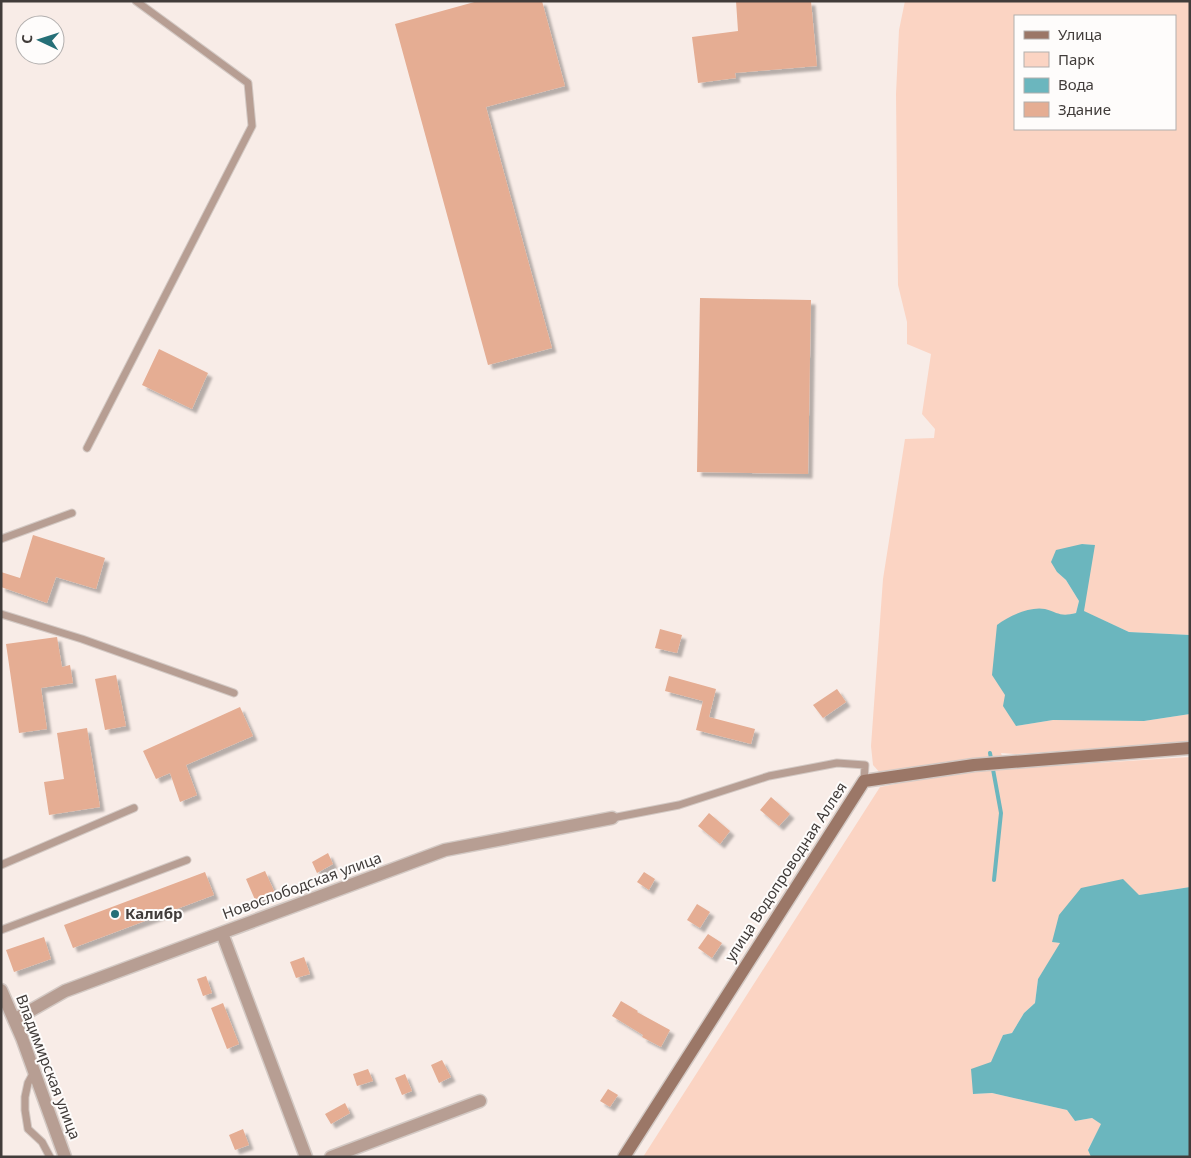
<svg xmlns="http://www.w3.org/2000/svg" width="1191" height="1158" viewBox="0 0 1191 1158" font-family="'Noto Sans',sans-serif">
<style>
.green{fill:#fbd4c3;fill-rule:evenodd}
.water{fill:#6bb6be}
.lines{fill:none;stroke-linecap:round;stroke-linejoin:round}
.stream{stroke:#6bb6be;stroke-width:4}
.building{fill:#e5ad93;filter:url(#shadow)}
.lane-casing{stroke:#d3c9c4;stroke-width:9}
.street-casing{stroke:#d3c9c4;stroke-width:15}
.secondary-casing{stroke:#d3c9c4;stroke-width:15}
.lane{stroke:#b79e93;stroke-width:7}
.street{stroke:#b79e93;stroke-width:12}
.secondary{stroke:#9b7767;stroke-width:12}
.poi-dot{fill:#256f77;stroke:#fefcfb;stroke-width:2}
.labels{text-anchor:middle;stroke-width:4;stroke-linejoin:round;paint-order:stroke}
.street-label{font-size:15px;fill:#413c3a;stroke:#fefcfb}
.poi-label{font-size:15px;font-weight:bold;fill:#413c3a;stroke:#fefcfb;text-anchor:start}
</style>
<defs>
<filter id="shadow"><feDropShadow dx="4.5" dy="4.5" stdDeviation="1" flood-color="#0004"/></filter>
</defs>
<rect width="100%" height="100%" fill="#f8ece7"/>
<path class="green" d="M905,1h285v634l-61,-3 -46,-21 11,-66 -12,-1 -25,28 9,8 13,21 -3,12 -12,3 -22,-7 -37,86 11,31 37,-6 91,1 46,-7v28l-175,12 -14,-1 1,3 -32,3 -89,15 -8,-9 -2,-19 12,-167 22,-140 29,-1 1,-9 -13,-15 9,-60 -24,-10v-22l-9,-37 -2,-191 3,-64zM1015,16h160v113h-160z
M1190,757v130l-51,8 -86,47 8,1 -23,36 -3,24 -11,10 -12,20 -9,2 -11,27 -18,32 18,-1 75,17 8,11 17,-3 10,6 -14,25 3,8h-448l237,-370 77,-15z"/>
<path class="water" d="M1082,544l13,1 -11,66 45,21 61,3v79l-46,7 -91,-1 -37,6 -13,-20 2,-11 -13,-20 5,-50c12,-9 33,-19 48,-16 14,4 15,8 31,4l3,-12 -13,-21 -9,-8 -6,-10 5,-12z
M1123,879l16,16 51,-8v270h-99l-3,-7 13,-26 -9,-6 -17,3 -8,-11 -75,-17 -19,1 -2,-25 20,-7 12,-27 9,-2 12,-20 11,-10 3,-24 22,-36 -8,-1 7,-27 22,-27z"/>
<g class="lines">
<path class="stream" d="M990,753l11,60 -7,67"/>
</g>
<path class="building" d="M478,1h64l23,85 -79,21 66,241 -64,17 -93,-341z
M736,1h75l6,65 -82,7 1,5 -38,5 -6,-46 46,-6z
M700,298l111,2 -3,174 -111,-2z
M159,349l49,24 -16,36 -50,-24z
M33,535l72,23 -9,31 -40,-12 -9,26 -46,-16v-15l19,6z
M660,629l22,6 -5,18 -22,-5z
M57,637l5,30 8,-2 3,18 -32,5 6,41 -28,4 -13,-89z
M116,675l10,51 -21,4 -10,-51z
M669,676l47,13 -7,28 46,12 -4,15 -55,-14 7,-29 -38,-10z
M837,689l9,13 -23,16 -10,-13z
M240,707l13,29 -67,29 11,30 -17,7 -10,-29 -14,6 -13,-28z
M87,728l13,79 -51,8 -5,-33 20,-3 -7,-46z
M771,797l19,17 -11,12 -19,-16z
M709,813l21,18 -10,13 -22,-18z
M328,853l5,11 -16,9 -5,-11z
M265,871l10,22 -19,9 -10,-23z
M205,872l9,23 -141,53 -9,-23z
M644,872l11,7 -6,11 -12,-8z
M697,904l13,8 -10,16 -13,-8z
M708,934l14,9 -10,15 -14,-10z
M44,937l7,22 -37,13 -8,-22z
M304,957l6,17 -14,4 -6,-16z
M206,976l6,17 -9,3 -6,-17z
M621,1001l17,10 -1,1 33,18 -9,17 -19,-10 1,-2 -31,-19z
M223,1003l16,41 -12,5 -16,-41z
M442,1060l9,17 -12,6 -8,-18z
M368,1069l5,12 -16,5 -4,-12z
M405,1074l7,17 -10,4 -7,-17z
M608,1089l10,6 -8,12 -10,-6z
M345,1103l5,10 -19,11 -6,-10z
M243,1129l6,16 -14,5 -6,-15z"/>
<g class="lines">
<defs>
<path id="lane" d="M87,448l165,-322 -4,-43 -112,-82
M1,539l71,-26
M1,614l81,25 152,54
M612,818l67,-13 90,-29 68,-13 28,2 -1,16
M1,865l133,-57
M1,930l186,-70
M34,1072l-6,11 -3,14v13l3,19 14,13 8,15"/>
<path id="street" d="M222,933l84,224
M1,990l21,48 43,119
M14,1020l51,-29 380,-141 167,-32
M331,1157l149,-56"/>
<path id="secondary" d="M624,1157l240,-376 110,-16 216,-17"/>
</defs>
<use href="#lane" class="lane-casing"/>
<use href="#street" class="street-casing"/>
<use href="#secondary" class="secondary-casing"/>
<use href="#lane" class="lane"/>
<use href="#street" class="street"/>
<use href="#secondary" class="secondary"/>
</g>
<circle class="poi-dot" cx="115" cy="914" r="5"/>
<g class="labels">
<g class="street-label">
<text transform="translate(786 872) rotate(-57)" y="5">улица Водопроводная Аллея</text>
<text transform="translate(302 886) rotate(-20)" y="5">Новослободская улица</text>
<text transform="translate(48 1067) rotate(69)" y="5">Владимирская улица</text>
</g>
<g class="poi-label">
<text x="125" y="919">Калибр</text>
</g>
</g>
<rect width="1191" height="1158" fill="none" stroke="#413c3a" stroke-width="5"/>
<rect x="1014" y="15" width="162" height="115" fill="#fefcfb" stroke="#b2afae"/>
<rect x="1024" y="31" width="25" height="8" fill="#9b7767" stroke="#b2afae"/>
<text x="1058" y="40" font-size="15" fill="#413c3a">Улица</text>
<rect x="1024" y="52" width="25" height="15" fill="#fbd4c3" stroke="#b2afae"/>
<text x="1058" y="65" font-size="15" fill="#413c3a">Парк</text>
<rect x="1024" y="78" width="25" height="15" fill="#6bb6be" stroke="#b2afae"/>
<text x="1058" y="90" font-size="15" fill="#413c3a">Вода</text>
<rect x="1024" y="102" width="25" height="15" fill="#e5ad93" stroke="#b2afae"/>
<text x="1058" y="115" font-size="15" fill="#413c3a">Здание</text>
<g transform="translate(40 40) rotate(274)"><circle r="24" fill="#fefcfb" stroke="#b2afae"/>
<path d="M0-4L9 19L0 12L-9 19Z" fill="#256f77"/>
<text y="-8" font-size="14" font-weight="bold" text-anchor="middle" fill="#413c3a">С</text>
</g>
</svg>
